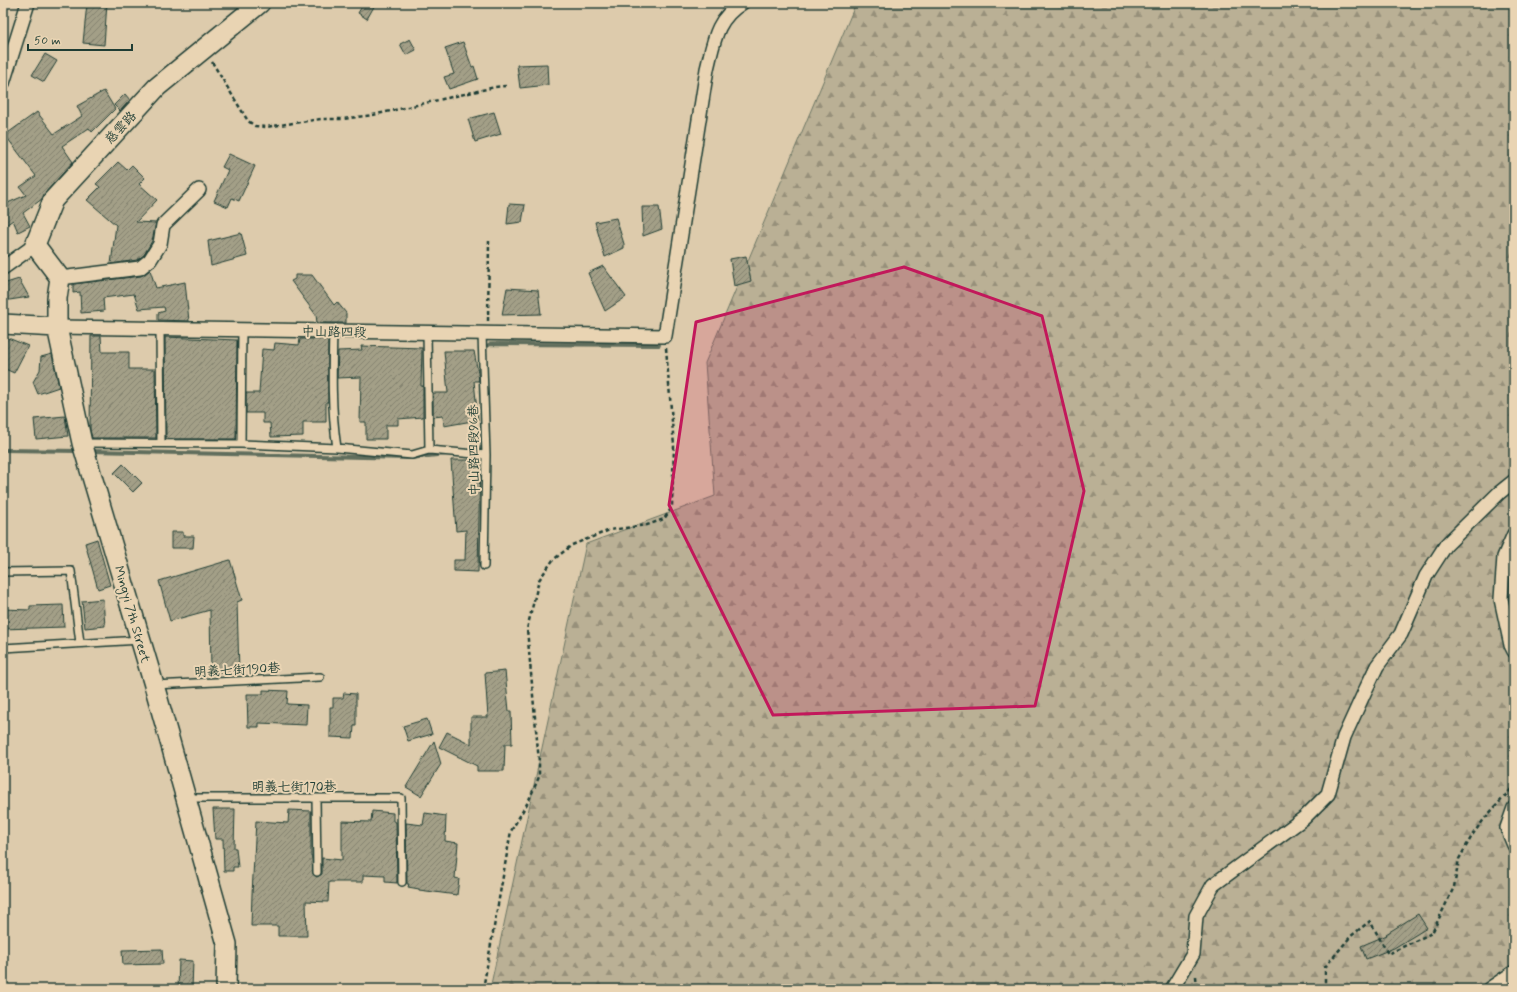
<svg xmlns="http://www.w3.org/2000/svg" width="1517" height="992" viewBox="0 0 1517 992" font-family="Mynerve,'LXGW WenKai TC',sans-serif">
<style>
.forest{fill:url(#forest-firs);stroke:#6c7664}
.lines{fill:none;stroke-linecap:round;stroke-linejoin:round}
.stream{stroke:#606e5d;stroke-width:4}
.building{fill:url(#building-hatch);stroke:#1f3d34}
.lane-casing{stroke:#1f3d34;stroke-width:10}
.street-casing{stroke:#1f3d34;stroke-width:16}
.secondary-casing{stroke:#1f3d34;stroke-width:22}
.path{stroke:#1f3d34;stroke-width:2.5;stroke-dasharray:4 3;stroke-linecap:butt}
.lane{stroke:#e9d4b3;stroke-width:7}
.street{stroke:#e9d4b3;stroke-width:13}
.secondary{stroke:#e9d4b3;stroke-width:19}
.marked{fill:#c2185b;fill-opacity:0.2;stroke:#c2185b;stroke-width:3;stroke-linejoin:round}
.labels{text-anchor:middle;stroke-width:4;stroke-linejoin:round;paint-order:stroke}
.street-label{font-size:13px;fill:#1f3d34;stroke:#e9d4b3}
</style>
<defs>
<pattern id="forest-firs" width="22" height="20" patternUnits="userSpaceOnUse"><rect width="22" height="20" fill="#bab095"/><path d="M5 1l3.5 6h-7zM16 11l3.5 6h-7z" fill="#97907a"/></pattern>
<pattern id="building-hatch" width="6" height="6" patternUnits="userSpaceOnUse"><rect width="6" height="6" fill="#a39f87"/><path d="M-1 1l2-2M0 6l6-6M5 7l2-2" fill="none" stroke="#84836f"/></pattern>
</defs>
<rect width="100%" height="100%" fill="#ddcbac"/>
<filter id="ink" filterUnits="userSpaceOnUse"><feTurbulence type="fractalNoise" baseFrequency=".025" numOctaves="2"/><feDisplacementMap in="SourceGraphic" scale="8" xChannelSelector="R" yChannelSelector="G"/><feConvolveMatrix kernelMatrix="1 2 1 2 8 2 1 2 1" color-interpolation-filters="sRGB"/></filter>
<g filter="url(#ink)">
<path class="forest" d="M856,3h658v986h-1024l96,-445 129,-48 -10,-133z"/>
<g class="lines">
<path class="stream" d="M485,350v-2l5,-4 169,1
M3,450l75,1
M89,451l321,7 36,-4
M473,451h5l7,-7"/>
</g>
<path class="building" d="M87,3h20l-3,42 -21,-2z
M364,3h12l-9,16 -9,-6z
M410,39l6,11 -10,5 -6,-11z
M463,42l9,25 2,-1 4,13 -29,10 -5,-12 10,-3 -9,-26z
M45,54l12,7 -13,21 -12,-7z
M547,64l1,21 -28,3 -3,-23z
M104,91l11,18 -23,23 -3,-4 -27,18 11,16 -28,31 -3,6 -19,14 7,13 -12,6 -5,-12 -10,7v-22l23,-10 -6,-8 16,-11 -31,-41 32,-23 17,22 28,-18 -5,-10z
M125,94l5,6 -10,11 -6,-6z
M494,112l7,22 -26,8 -7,-23z
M229,154l26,12 -16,35 -7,-3 -4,9 -14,-6 14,-31 -6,-3z
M118,162l9,8 5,-5 13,13 -6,6 18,16 -21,22 20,1 -4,18 -8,14 -7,5 -26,4 5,-39 -29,-25 13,-13 -4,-3z
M509,204l16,1 -3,17 -15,2z
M642,207h17l3,22 -19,7z
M616,218l8,26v4l-19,9 -10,-35z
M241,233l6,23 -36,10 -3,-25z
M746,256l5,25 -17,5 -4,-27z
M603,266l23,31 -21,14 -17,-38z
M150,270l6,18 29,-6 4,39 -31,-1v-7l7,-2 -1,-4 -25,2 -5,-15 -31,4 1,13 -23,2 -1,-21 -7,1v-9l68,-8z
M295,275h17l22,30 3,-3 9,11v10h-29l-1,-8 -25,-34 4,-2z
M19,279l10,18 -26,4v-17z
M507,288l31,2 3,24 -39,1z
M3,336l25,10 -14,27 -11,-5z
M91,336h10l1,16h27v17h26l1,69h-64l-2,-8z
M165,337l72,3 -1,99h-70z
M300,339h28v63h-2v20h-23v14l-32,1 -1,-14h-7v-10h-17v-20h13l3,-44 12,1 1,-7 24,2z
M361,346l61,2 -1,38h2v31l-25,2v6h-12v14h-20v-17h-6l1,-45 -24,1 1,-27 24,-1z
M444,351h30l4,22 1,8h-5l4,39 -34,6 -1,-10 -10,1v-24h15z
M52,354l7,33 -21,7 -5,-12 7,-12 1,-13z
M65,416l3,20 -32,3 -2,-20z
M451,460h29l-2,112 -24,-1v-11h11l1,-30 -10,1z
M123,464l19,19 -9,9 -19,-19z
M171,532h12v4h11l-1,12h-22z
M97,539l13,46 -12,4 -13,-46z
M230,560l12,40 -5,2 2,70h-28l-1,-62 -40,11 -11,-40z
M103,599l2,27 -20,2 -3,-27z
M63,605l1,22 -61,2v-20l27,1v-4z
M505,671l4,40h2l1,33h-7l-1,27h-27v-5l-38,-19 8,-15 24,12v-27h17l-3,-44z
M263,690l25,1 -1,13 20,1 -1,20 -47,-2v4h-11l-1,-33h16z
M344,693l12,1v32h-2l-1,12 -23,-1v-30h3v-9h10z
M427,719l5,15 -24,7 -5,-15z
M434,741l7,23 -20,32 -15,-9z
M213,809h22l-1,39h2l2,19h-5v4h-9l-1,-32h-8z
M289,810l22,1v46h1l1,17 4,3 5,-3v-16l20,2v-39l29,1 1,-11 21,2v8l3,1 1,61 -12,-1v-6l-22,-1v7h-34l-1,20 -22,-1 1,35h-29v-10h-27l1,-32 4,-73 32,2z
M425,813l21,3 -1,25 13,2 -3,35 4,1 -2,16 -38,-5v-1l-11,-2 1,-3h-2l-1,-61 17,2z
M1418,914l9,14 -33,20 -28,11 -5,-13 26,-11 -1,-1z
M162,949l1,15 -40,1 -1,-15z
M179,960l14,1 -1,28h-14z"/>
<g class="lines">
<defs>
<path id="lane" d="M160,329l1,114
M333,331c-1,40 -2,78 4,117
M427,333l2,117
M482,334l4,121 -2,111
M83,443l158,1 96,4 75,7 17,-5 57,5
M241,444l1,-114
M3,572l68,-1 9,72
M3,648l138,-8
M154,685l166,-8
M187,798h214l1,84
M316,798l1,74"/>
<path id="street" d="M3,83l25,-80
M3,268l32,-23
M60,278l80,-10 10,-8 10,-16 3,-19 36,-35
M57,327l608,9 42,-267c7,-28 9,-50 35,-66
M1514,534l-10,23 -3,42 10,46 3,6
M1514,808l-7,20 7,17
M1172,989l21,-35 3,-38 17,-31 91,-67 24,-24 16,-57 21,-46 12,-25 24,-32 25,-58 20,-31 53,-52 15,-12
M1489,989l25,-17"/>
<path id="secondary" d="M3,324l54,3
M226,989l1,-45 -73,-259 -72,-242 -25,-116v-29l3,-20 -25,-33 18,-45 104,-113 103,-84"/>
</defs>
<use href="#lane" class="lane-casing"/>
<use href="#street" class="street-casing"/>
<use href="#secondary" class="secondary-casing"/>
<path class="path" d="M212,62l36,59 7,5 11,1 55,-8h21l31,-4 122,-28 11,-1
M488,321l1,-80
M1196,976l1,13
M483,989l28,-158 17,-29 11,-25v-15l-12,-133 12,-49 14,-20 19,-15 38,-15 37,-5 17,-6 8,-12 2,-61 -8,-98
M1325,989v-22l26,-31 19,-15 18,33 44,-21 22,-46 5,-28 14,-25 12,-16 29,-32"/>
<use href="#lane" class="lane"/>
<use href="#street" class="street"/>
<use href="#secondary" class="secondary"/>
</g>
</g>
<path class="marked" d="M904,267l138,49 42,175 -49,215 -262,9 -104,-210 27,-183z"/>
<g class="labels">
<g class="street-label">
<text transform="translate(120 127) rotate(-47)" y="5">慈雲路</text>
<text transform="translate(334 331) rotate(1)" y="5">中山路四段</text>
<text transform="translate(473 450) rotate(-91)" y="5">中山路四段96巷</text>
<text transform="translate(133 614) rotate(74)" y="5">Mingyi 7th Street</text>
<text transform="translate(237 669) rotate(-3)" y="5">明義七街190巷</text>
<text x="294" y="791">明義七街170巷</text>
</g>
</g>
<rect width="1517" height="992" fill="none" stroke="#e9d4b3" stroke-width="16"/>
<rect x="8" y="8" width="1501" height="976" fill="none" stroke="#1f3d34" stroke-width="1.5" filter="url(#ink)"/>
<path d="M28 44v6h104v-6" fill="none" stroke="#1f3d34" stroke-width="2"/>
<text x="34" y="44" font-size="12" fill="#1f3d34" stroke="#e9d4b3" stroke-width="3" paint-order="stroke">50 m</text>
</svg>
